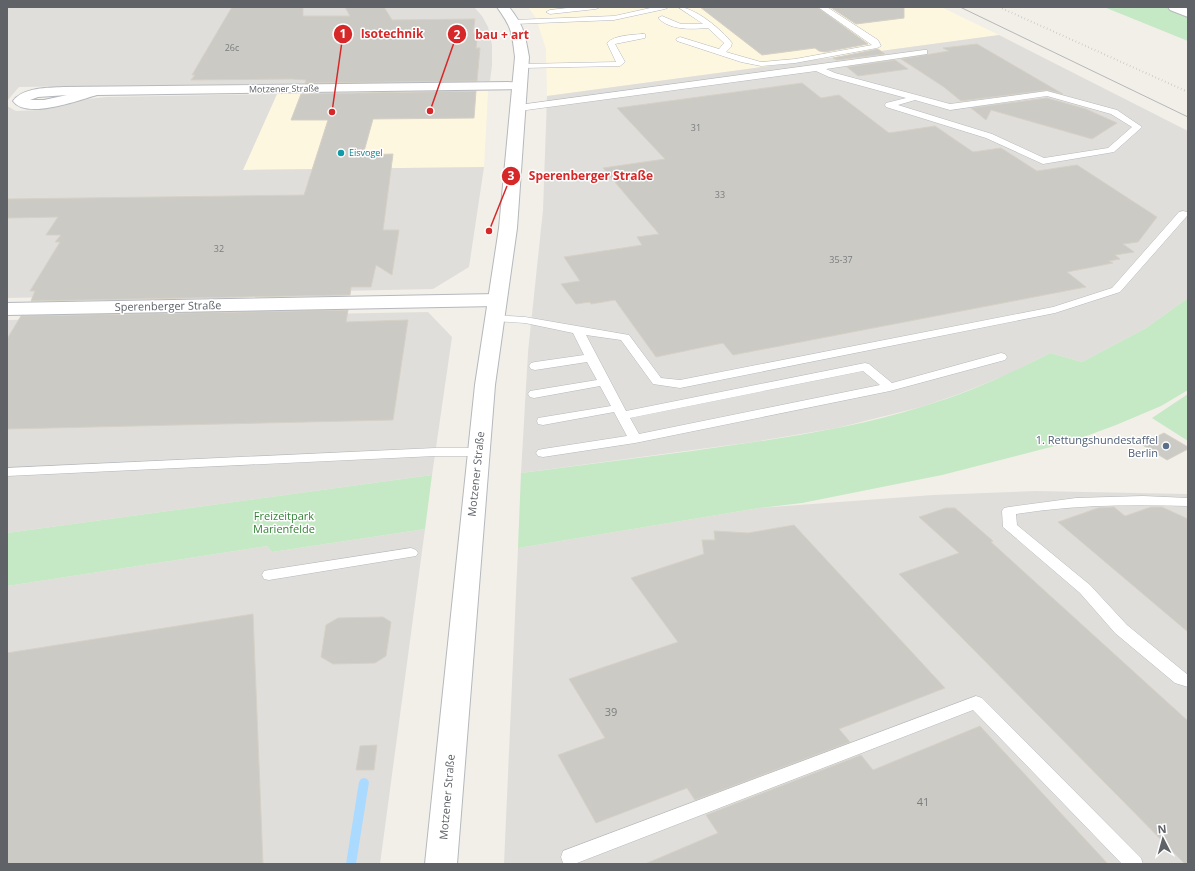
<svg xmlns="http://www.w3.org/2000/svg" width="1195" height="871" viewBox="0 0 1195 871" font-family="'Open Sans',sans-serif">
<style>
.commercial{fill:#fef7e0}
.industrial{fill:#e0deda}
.green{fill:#c5e8c5}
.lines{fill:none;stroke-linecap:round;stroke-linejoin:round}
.stream{fill:#aadaff;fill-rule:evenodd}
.building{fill:#cccac5;stroke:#d6d1c6}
.service-casing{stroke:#b5b8bc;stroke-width:1}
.minor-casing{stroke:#b5b8bc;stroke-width:2}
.tertiary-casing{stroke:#b5b8bc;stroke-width:2}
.service{fill:#fff;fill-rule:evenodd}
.minor{fill:#fff;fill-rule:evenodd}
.tertiary{fill:#fff;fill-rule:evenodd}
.tram{stroke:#b6b7b8;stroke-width:1}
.rail{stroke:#b6b7b8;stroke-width:2;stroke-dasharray:0.5 3;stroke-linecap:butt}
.culture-dot{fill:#0f9aa8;stroke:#fff;stroke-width:1.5}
.service-dot{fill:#5c6f8a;stroke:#fff;stroke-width:1.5}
.labels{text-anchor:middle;stroke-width:3;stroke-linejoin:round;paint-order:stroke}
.number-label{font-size:9px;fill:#7a7d7f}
.far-street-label{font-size:9px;fill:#5f6368;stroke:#fff}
.far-culture-label{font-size:9px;fill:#0d838f;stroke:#fff;text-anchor:start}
.street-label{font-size:11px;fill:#5f6368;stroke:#fff}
.service-label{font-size:11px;fill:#4e5e75;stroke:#fff;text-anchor:end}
.park-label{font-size:11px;fill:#348238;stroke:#fff}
.near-number-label{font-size:11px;fill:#7a7d7f}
.leader{fill:none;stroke:#d62828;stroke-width:1.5}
.callout-dot{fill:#d62828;stroke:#fff;stroke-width:1.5}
.mark-label{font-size:12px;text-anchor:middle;font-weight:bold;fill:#fff}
.callout-label{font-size:12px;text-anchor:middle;font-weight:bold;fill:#d62828;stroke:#fff;stroke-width:3;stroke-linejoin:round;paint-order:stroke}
</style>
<rect width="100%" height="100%" fill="#f1efe8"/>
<path class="commercial" d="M528,7h413l58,28 -452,61 -1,-47 -10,-31z
M488,91l-4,76 -241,3 34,-76z"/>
<path class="industrial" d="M7,7h467l8,9 6,11 4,18v20l-2,16 -471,6 -12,14z
M999,35l189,96v167l-42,30 -64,34 -32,-9 -41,21 -50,20 -38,13 -84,21 -84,14 -232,31 7,-121 15,-142 4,-114z
M277,94l-34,76 241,-3 -15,100 -36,22 -426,9v-192l9,5 25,-1 38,-10 27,-3z
M428,312l24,25 -20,138 -425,58v-213z
M1036,491l152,3v370h-684l14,-316 241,-40 174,-13z
M425,529l-45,335h-373v-278l260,-40 5,6z"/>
<path class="green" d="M1104,7h61l23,9v25z
M1188,298v92l-27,16 -45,19 -46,17 -128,33 -140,28 -43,5 -241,40 3,-75c57,-7 114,-15 171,-22 77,-11 155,-21 229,-44 45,-13 87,-32 129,-54l32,9 64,-34z
M1188,394v47l-36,-23z
M432,475l-7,54 -153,23 -5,-6 -260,40v-53z"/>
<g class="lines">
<path class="stream" d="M364,778l3,1 2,3 -13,82h-10l13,-82 2,-3z"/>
</g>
<path class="building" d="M232,7h71v9h47l-5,-9h39l8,13 83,-1 -2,14h5l-2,15h4l-3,33 -172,2 1,-3 -14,-1 -101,1 4,-5h-3z
M700,7h117l51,37 -43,8 -6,-1 -4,-3 -53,7z
M830,7h74v11l-48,6z
M977,44l86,50 -16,-4 -86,11 -17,-14 -43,-28 48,-8 -6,-3z
M878,49l7,5 -48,6 -4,-2z
M895,60l13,9 -50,7 -11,-9z
M802,83l19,15 18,-3 50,38 46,-7 38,26 28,-4 36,23 40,-6 80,52 -19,25 -15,2 11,8 -19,3 5,4 -11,2 4,2 -46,9 19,15 -353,68 -10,-12 -67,14 -41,-57 -24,4 -1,-2 -14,2 -15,-20 19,-3 -16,-24 78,-12 -5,-8 22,-3 -56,-66 62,-9 -48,-51z
M476,91l-2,27 -101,1 -10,36 30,-1 -10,76h16l-7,45 -16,-10 -5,22h-20l-1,8 -319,6 4,-10h-5l30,-49h-5l6,-7h-15l12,-18 -51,1v-19l297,-4 24,-75h-37l10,-26z
M1047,98l39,11 31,14 -25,16 -101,-29 -5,10 -15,-12z
M348,310l-2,12 62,-2 -15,100 -386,9v-90l14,-23z
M1164,433l24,14v2l-21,11 -26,-16z
M1114,507l11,9 26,-9h11l26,12v113l-130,-110 40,-14z
M946,508h9l38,33 -2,1 197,179v143h-3l-286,-290 60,-21 -40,-36z
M794,525l151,163 -106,41 11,13 -155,58 -8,-12 -91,35 -38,-68 47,-17 -36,-59 109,-37 -47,-64 73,-24 -2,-14h13l-1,-9 34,2z
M253,614l10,250h-256v-211z
M383,617l8,5 -5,34 -11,7 -42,1 -12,-7 5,-32 12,-7z
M980,726l128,138h-463l73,-31 -12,-18 155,-60 12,15z
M377,745l-3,25h-18l4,-24z"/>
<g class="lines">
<defs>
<path id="service" d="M576,7h24l-4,2 -46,5 -4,-2 4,-2z
M655,7h14l-4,2 -51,11 -100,4 -4,-2 4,-2 100,-4z
M678,7c17,0 44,23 54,36l-1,4 -5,5 35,10 34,-3 77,-14 -54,-38h9l51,33 3,6 -4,2 -82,15 -34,3 -20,-4 -64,-21 -1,-2 4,-2 39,12 5,-6 -16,-15c-16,1 -37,3 -50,-10l4,-2 19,8h22z
M642,34h3v4l-30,6 10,18 -5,4 -98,2 -4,-2 4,-2 94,-2 -9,-19c8,-8 24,-8 35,-9z
M924,50h3v4l-101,15 9,4 115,31 97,-13 70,19 25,17 -28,25 -71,12 -57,-26 -100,-31 -1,-2 1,-2 20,-5 -77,-21 -13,-6 -297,40 -4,-3 4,-3zM1047,96l64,18 21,13 -24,21 -64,10 -52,-24 -94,-29 17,-5 35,10z
M1183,211l4,1 1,2 -1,2 -67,76 -65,21 -375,75 -27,-4 -32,-44 -35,-5 40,76 239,-48 4,1 23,19 109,-30 4,1 2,3 -2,3 -115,31 -255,52 -92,14 -5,-1 -2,-3 2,-3 5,-1 84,-13 -13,-24 -71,13 -5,-1 -1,-3 1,-3 73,-12 -11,-20 -66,12 -4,-1 -2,-3 2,-3 67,-11 -10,-18 -52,8 -4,-1 -2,-3 2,-3 4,-1 49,-7 -11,-22 -48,-10 -31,-2 -4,-1 -2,-2 2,-2 4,-1 31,2 104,18 32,43 19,2 373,-73 59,-19 67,-76zM863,371l17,14 -241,49 -9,-16z
M435,448h44l5,1 2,3 -2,3 -5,1h-44l-428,20v-8z
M1143,496l45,2v8c-58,-2 -115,-1 -172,8l1,11 73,60 37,40 61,50v12l-13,-4 -60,-50 -35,-40 -77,-66 -1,-16 2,-3 5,-1 67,-9z
M411,548l5,2 2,3 -2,3 -147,24 -5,-1 -2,-4 2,-4 5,-1z
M976,696l6,2 159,160 2,6h-21l-149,-154 -396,153 -4,1 -10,-1 -2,-6 2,-6z"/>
<path id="minor" d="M1168,7h16l4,2v8l-18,-7z
M520,82l5,1 2,3 -2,3 -428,6c-18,5 -71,25 -84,6 10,-14 35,-13 50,-14zM67,95l-23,5h-14l8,-3z
M497,294l7,2 2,4 -2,4 -7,2 -490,9v-12z"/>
<path id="tertiary" d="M497,7h12c15,19 16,27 20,50l-12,171 -22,157 -38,479h-32l50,-479 24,-157 16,-171c-3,-25 -3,-29 -18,-50z"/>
</defs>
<use href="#service" class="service-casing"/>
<use href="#minor" class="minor-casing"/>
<use href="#tertiary" class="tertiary-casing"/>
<use href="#service" class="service"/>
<use href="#minor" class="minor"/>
<use href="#tertiary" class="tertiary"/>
<path class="tram" d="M960,7l228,110"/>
<path class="rail" d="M999,7l189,85"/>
</g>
<circle class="culture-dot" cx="341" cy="153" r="4"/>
<circle class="service-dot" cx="1166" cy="446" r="4"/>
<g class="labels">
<g class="number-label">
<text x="232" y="51">26c</text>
<text x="696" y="131">31</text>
<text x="720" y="198">33</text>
<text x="219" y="252">32</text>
<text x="841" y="263">35-37</text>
</g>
<g class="far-street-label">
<text transform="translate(284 89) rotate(-1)" y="3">Motzener Straße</text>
</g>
<g class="far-culture-label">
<text x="349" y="156">Eisvogel</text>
</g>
<g class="street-label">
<text transform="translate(168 306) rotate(-1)" y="4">Sperenberger Straße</text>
<text transform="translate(476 474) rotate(-84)" y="4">Motzener Straße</text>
<text transform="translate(447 797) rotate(-85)" y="4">Motzener Straße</text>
</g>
<g class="service-label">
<text x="1158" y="444">1. Rettungshundestaffel<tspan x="1158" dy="13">Berlin</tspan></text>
</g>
<g class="park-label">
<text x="284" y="520">Freizeitpark<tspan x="284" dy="13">Marienfelde</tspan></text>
</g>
<g class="near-number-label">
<text x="611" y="716">39</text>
<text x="923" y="806">41</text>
</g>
</g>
<path class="leader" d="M332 112L343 34M430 111L457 34M489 231L511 176"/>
<g class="callout-dot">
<circle cx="332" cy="112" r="4"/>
<circle cx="430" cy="111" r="4"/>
<circle cx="489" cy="231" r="4"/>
<circle cx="343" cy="34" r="10"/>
<circle cx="457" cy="34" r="10"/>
<circle cx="511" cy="176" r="10"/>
</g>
<g class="mark-label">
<text x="343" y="38">1</text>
<text x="457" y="39">2</text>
<text x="511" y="180">3</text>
</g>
<g class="callout-label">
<text x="392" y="38">Isotechnik</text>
<text x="502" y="39">bau + art</text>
<text x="591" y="180">Sperenberger Straße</text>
</g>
<rect width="1195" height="871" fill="none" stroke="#5f6368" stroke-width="16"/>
<g transform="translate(1163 839) rotate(354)" stroke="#ffffff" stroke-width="3" paint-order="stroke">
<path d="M0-3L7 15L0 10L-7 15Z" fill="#5f6368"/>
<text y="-6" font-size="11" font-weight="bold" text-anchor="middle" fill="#5f6368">N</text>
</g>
</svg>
